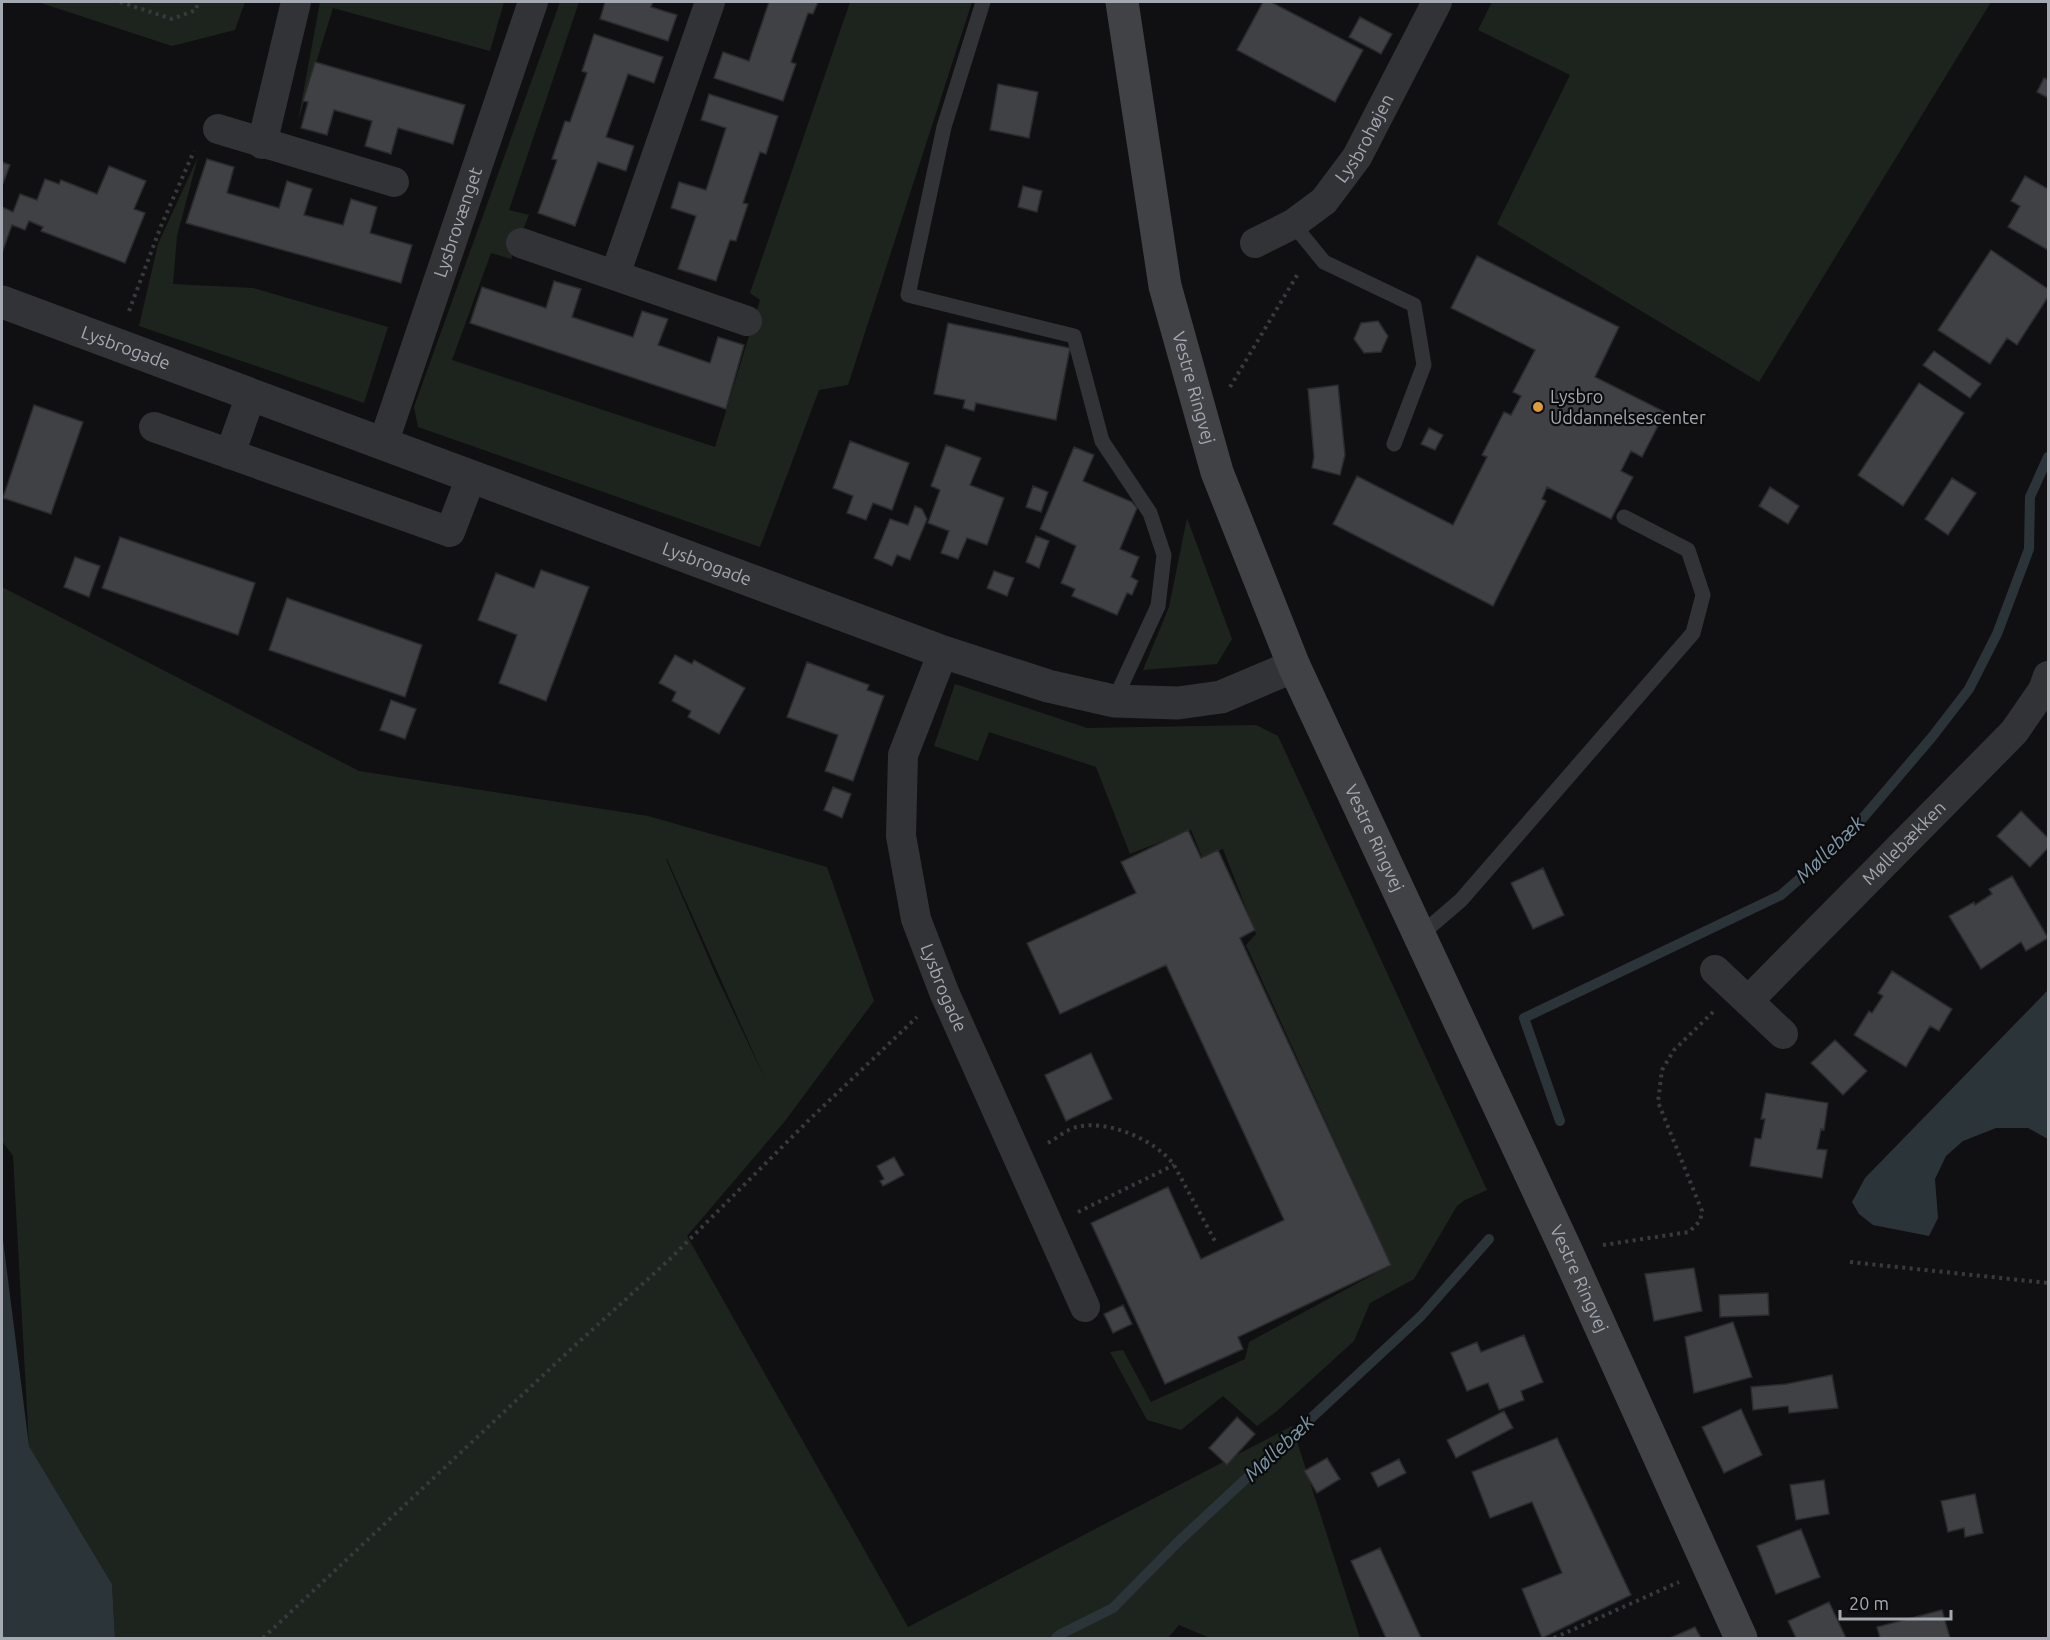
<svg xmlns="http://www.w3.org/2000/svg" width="2050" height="1640" viewBox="0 0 2050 1640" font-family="Ubuntu,sans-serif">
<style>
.green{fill:#1d241d;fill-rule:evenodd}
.water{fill:#2b3439}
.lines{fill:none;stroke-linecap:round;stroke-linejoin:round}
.stream{stroke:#2b3439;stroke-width:10}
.building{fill:#3f4144;stroke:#2a2b2d;stroke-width:1.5}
.path{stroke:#383a3d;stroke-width:4;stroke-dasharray:3 4.5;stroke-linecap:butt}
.service{stroke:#323336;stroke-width:15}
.minor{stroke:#323336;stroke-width:30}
.tertiary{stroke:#323336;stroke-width:33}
.secondary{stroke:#404246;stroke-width:33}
.poi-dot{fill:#df9a3b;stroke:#0b0b0c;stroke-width:2}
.labels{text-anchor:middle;stroke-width:4.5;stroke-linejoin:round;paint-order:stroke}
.street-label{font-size:18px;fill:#a3a8b1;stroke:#0b0b0c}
.poi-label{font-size:18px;fill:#a3a8b1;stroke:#0b0b0c;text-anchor:start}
.water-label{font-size:20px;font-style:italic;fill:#7c98aa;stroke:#0b0b0c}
</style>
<rect width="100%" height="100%" fill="#101012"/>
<path class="green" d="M38,2h207l-10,28 -63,16z
M320,2h184l-14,49 -157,-43 -35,113z
M560,2h19l-70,208 20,5 -18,44 -20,-6 -39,107 263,87 45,-147 -10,-7 100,-291h122l-124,383 -29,5 -59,157 -342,-120 -4,-20z
M1492,2h499l-232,380 -262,-158 73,-149 -92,-45z
M198,157l-21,79 -4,48 80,4 135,39 -24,76 -225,-77 19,-82z
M1187,518l45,121 -15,25 -74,6 26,-63z
M2,587l357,184 289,45 179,51 47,134 -89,120 -98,115 221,391 384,-201 68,212h-150l-31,-13 -11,13h-1053l-3,-54 -83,-138 -16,-290 -11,-15zM666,859h1l99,222 -51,-108z
M955,684l132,44 169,-3 22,11 209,454 -22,10 -8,6 -43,73 -44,24 -16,38 -77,70 -20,15 -34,-30 -42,34 -34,-10 -37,-68 13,-2 28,52 94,-43 4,-17 142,-77 -145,-320 10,-11 -33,-85 -21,8 -11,-27 -61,24 -34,-87 -107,-35 -11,29 -44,-15z"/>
<path class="water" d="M2048,990v149l-20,-11h-32l-33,13 -17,15 -11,23 3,39 -9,18 -56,-11 -14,-11 -7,-12 13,-24z
M2,1232l27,214 83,138 3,54h-113z"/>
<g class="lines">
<path class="stream" d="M1560,1121l-36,-103 257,-123 64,-56 87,-102 37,-48 28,-55 32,-85 1,-52 18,-40
M1056,1638l5,-4 52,-26 66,-67 242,-225 68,-77"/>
</g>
<path class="building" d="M605,2h48l-2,5 26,8 -9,26 -68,-22z
M769,2h49l-5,12 -5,-1 -17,49 5,2 -13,37 -69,-23 9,-26 26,9z
M1263,2h8l92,48 -28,52 -98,-52z
M1360,17l32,17 -11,20 -32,-17z
M594,34l69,23 -9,26 -26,-9 -22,63 28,9 -8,25 -28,-9 -23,64 -37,-13 19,-53 -5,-1 13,-38 5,1 17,-49 -5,-2z
M315,62l150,43 -12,39 -55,-16 -7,26 -26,-8 7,-25 -38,-11 -7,25 -26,-7 7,-26 -5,-1z
M2044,78l4,2v18l-11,-6z
M998,84l40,8 -9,46 -39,-8z
M709,94l69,22 -12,38 -6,-2 -17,51 5,1 -12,37 -6,-1 -14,41 -38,-12 18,-53 -25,-8 8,-26 27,8 20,-62 -25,-8z
M207,159l27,8 -7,26 52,15 8,-27 25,8 -8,26 39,10 8,-26 26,8 -7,26 42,12 -11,38 -215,-60z
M2,162l8,3 -8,21z
M109,166l37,15 -12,28 11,4 -20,50 -84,-32 2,-4 -14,-6 -4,9 -13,-5 -10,28v-46l11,5 7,-18 17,6 8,-21 14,5 2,-4 36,14z
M2025,176l23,13v61l-40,-23 12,-21 -9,-5z
M1023,186l19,5 -5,21 -19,-5z
M1991,250l57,39v8l-31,48 -10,-7 -17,26 -52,-34z
M1477,256l142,71 -24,50 70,35 -23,45 -11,-6 -10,20 12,6 -22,42 -64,-32 -5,12 4,2 -53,105 -160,-82 24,-48 96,49 34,-68 -5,-2 22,-43 7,3 10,-19 -8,-4 22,-42 -84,-42z
M554,281l27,8 -9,28 61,20 9,-26 26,8 -10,26 52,18 8,-26 26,8 -18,64 -256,-86 12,-36 64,21z
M1378,321l10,15 -7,16 -17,1 -10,-14 7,-16z
M948,323l122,25 -14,72 -80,-17 -2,8 -11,-3 2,-8 -31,-6z
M1934,351l47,33 -11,14 -47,-33z
M1919,383l45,30 -61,93 -45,-31z
M1338,385l7,70 -5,20 -28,-7 2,-11 -6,-68z
M34,405l49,17 -32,92 -48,-16z
M1429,428l14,7 -8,15 -14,-6z
M850,441l59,22 -17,47 -19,-7 -7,17 -19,-7 6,-17 -20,-8z
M946,445l35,13 -11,27 34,13 -17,47 -20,-7 -9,21 -17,-6 8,-22 -21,-8 12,-33 -9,-4z
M1074,447l20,8 -11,26 49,21 5,6 -17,41 19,8 -8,20 7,4 -6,14 -5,-2 -10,22 -45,-19 3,-7 -14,-6 15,-37 -36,-17z
M1952,478l24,15 -28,42 -23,-16z
M1033,486l15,6 -7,20 -15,-5z
M1770,487l29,19 -11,18 -29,-18z
M915,506l7,3 5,10 -17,41 -13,-5 -5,11 -18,-8 16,-39 18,6z
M1036,536l13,5 -10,27 -13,-6z
M120,537l135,46 -17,52 -136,-47z
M75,557l25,9 -11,31 -25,-10z
M541,570l48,17 -43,114 -47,-18 18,-48 -39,-15 18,-47 38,15z
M994,571l20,7 -7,18 -20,-8z
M287,598l135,47 -17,52 -136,-47z
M675,655l17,9 2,-4 51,28 -26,46 -31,-17 3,-6 -19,-10 4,-9 -17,-9z
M807,662l62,23 -2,5 17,6 -31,85 -28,-10 13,-36 -51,-18z
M391,700l25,9 -11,30 -25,-9z
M833,787l18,7 -9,24 -18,-8z
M2021,811l27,27v10l-18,19 -33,-31z
M1188,830l13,28 17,-8 37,80 -15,8 151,327 -153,72 5,12 -78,35 -74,-161 77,-36 33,72 83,-39 -118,-255 -106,49 -33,-71 109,-50 -15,-31z
M1543,868l21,47 -31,14 -22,-46z
M2012,876l36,62 -22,13 -5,-9 -40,27 -32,-53 25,-14 1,3 17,-11 -3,-5z
M1892,971l60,38 -13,22 -9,-5 -24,41 -52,-32 15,-24 3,2 11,-17 -5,-3z
M1835,1040l32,31 -24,24 -32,-32z
M1091,1053l21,46 -46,22 -21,-46z
M1766,1093l62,10 -4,27 -3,-1 -4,20 10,1 -5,28 -72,-12 5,-28 6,1 4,-20h-4z
M894,1157l10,18 -21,11 -3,-5 4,-2 -7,-13z
M1694,1268l8,43 -48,10 -9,-47z
M1768,1293l1,22 -49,2 -1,-22z
M1123,1305l9,19 -19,9 -9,-19z
M1733,1322l19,55 -58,16 -9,-56z
M1524,1335l19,47 -22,9 3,9 -25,10 -11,-27 -21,8 -16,-38 26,-11 4,10z
M1832,1375l6,33 -49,5 -1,-7 -35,4 -2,-23 35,-3z
M1741,1409l21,46 -38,18 -22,-46z
M1504,1411l9,17 -57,30 -9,-18z
M1237,1417l18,17 -28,31 -18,-17z
M1557,1438l74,157 -89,43 -20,-49 40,-16 -30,-71 -42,16 -18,-46z
M1327,1458l13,21 -23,14 -13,-22z
M1399,1459l7,14 -28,14 -7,-14z
M1824,1480l5,34 -33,6 -6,-35z
M1975,1494l8,39 -18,4 -1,-9 -16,4 -7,-31z
M1801,1529l19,48 -44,17 -19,-48z
M1380,1548l41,90h-35l-35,-77z
M1829,1602l17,36h-50l-8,-17z
M1942,1610l8,28h-70l-3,-11z
M1695,1627l6,11h-31z"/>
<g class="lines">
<path class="path" d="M120,2l52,17 24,-9 2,-8
M129,311l32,-85 33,-75
M1230,387l69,-115
M1048,1143c9,-5 19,-14 29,-16 30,-8 79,13 97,38l42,78
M1078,1212l96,-47
M1603,1245l86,-13 11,-11 2,-10 -44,-109 4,-32 12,-20 39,-38
M1850,1262l198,21
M263,1638l307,-288 100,-91 141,-141 106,-101
M1554,1638l125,-56"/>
<path class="service" d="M983,2l-39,125 -36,168 166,41 28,105 48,72 14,42 -6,51 -44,95
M1293,224l31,38 90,43 10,60 -30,79
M1418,937l43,-37 232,-267 10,-38 -15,-45 -64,-33"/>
<g class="minor">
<path d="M218,129l176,53"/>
<path d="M262,144l34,-142"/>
<path d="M521,243l226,78"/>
<path id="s1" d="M1255,243l38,-19 31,-23 33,-44 80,-155"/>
<path d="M615,275l95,-273"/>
<path d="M154,427l296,105 21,-55"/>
<path id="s2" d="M383,444l150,-442"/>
<path d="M230,454l21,-59"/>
<path id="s3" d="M943,652l-40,103 -2,81 15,83 28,73 141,315"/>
<path d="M1715,970l68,64"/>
<path id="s4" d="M1748,1001l266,-269 29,-42 5,-14"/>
</g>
<path class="tertiary" id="s5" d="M2,302l941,350 105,34 66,15 64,2 43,-6 73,-31"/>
<path class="secondary" id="s6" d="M1122,2l43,284 52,186 77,194 272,584 175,388"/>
</g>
<circle class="poi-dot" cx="1538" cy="407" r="6"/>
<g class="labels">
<g class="street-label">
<text dy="6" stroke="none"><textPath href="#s1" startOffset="156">Lysbrohøjen</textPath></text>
<text dy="6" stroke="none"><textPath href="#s2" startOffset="234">Lysbrovænget</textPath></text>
<text dy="6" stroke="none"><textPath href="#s5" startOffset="132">Lysbrogade</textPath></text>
<text dy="6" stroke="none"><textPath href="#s6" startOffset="393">Vestre Ringvej</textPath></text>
<text dy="6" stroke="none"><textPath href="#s5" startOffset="752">Lysbrogade</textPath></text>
<text dy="6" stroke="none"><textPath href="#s6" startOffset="879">Vestre Ringvej</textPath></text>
<text dy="6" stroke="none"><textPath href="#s4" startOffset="222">Møllebækken</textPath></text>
<text dy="6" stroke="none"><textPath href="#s3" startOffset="350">Lysbrogade</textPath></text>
<text dy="6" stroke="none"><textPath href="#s6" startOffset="1365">Vestre Ringvej</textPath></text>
</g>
<g class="poi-label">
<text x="1550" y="403">Lysbro<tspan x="1550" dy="21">Uddannelsescenter</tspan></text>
</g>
<g class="water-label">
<text transform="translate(1830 849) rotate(-44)" y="7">Møllebæk</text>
<text transform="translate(1279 1448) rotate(-43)" y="7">Møllebæk</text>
</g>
</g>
<rect width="2050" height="1640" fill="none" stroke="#a3a8b1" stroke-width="6"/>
<path d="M1840 1610v9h111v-9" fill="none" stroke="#a3a8b1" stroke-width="3"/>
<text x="1849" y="1610" font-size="18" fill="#a3a8b1" stroke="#0b0b0c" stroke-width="4.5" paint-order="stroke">20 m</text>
</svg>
